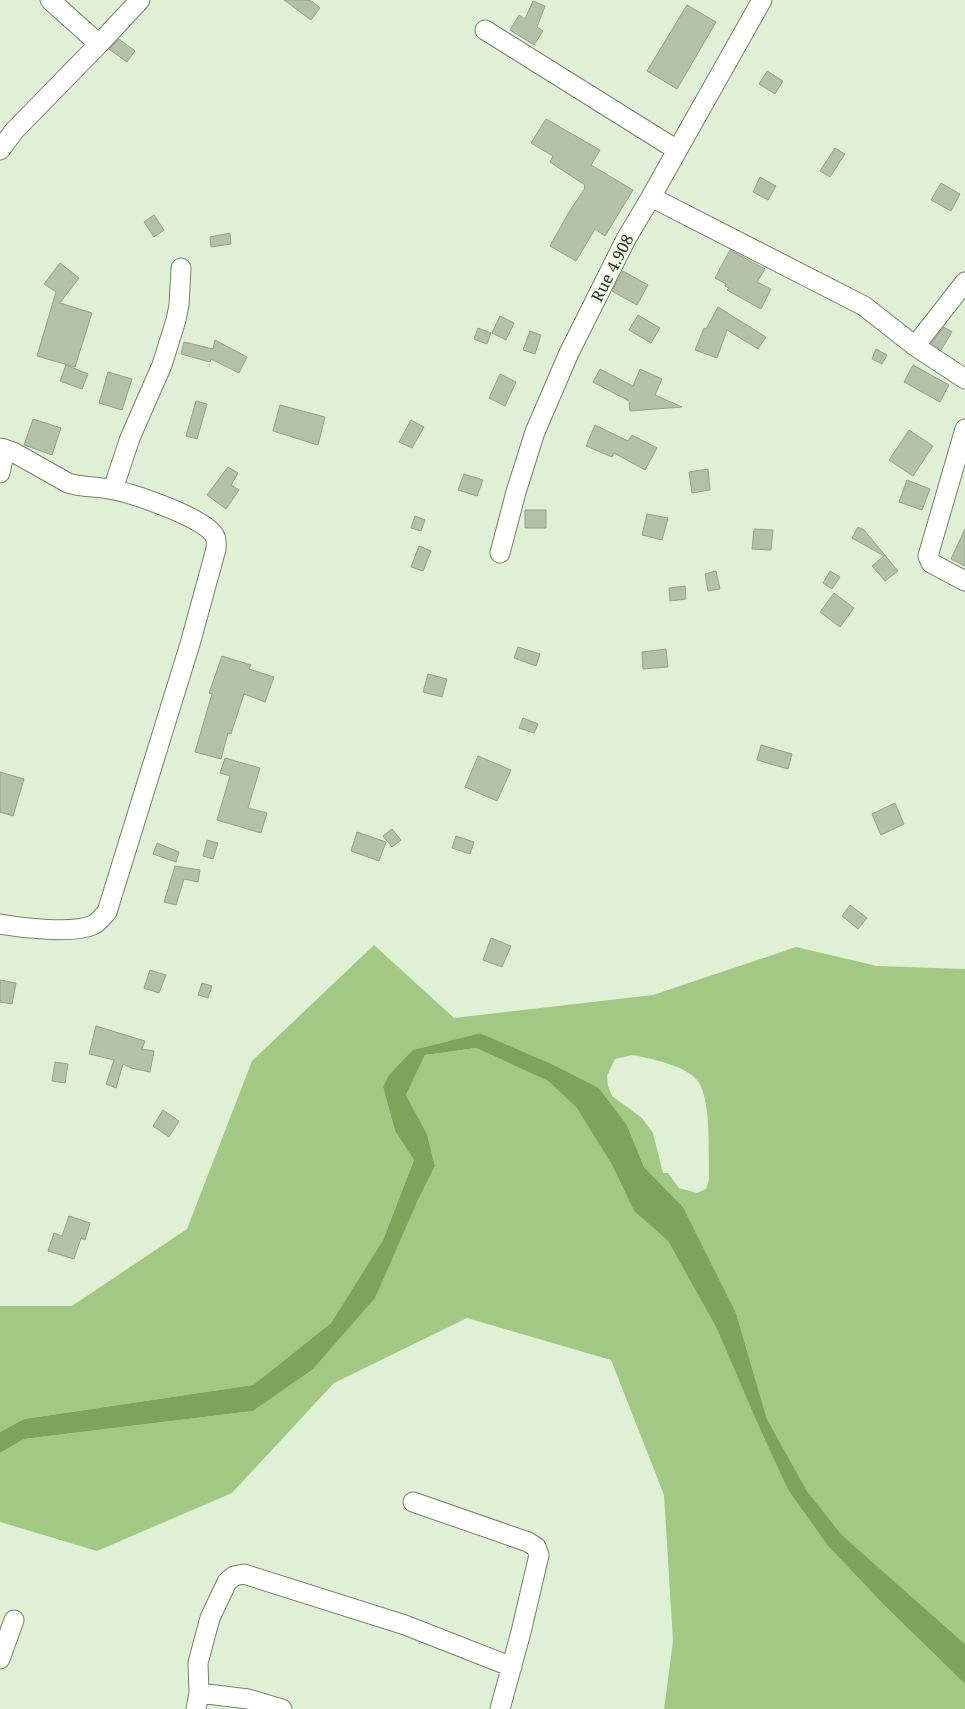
<svg xmlns="http://www.w3.org/2000/svg" width="965" height="1709" viewBox="0 0 965 1709" font-family="'Noto Serif',serif">
<style>
.green{fill:#a2c983;fill-rule:evenodd}
.water{fill:#7da35d}
.building{fill:#b2c1a8;stroke:#94a289}
.lines{fill:none;stroke-linecap:round;stroke-linejoin:round}
.minor-casing{stroke:#738169;stroke-width:21}
.minor{stroke:#fff;stroke-width:19}
.labels{text-anchor:middle;stroke-width:4;stroke-linejoin:round;paint-order:stroke}
.street-label{font-size:16px;fill:#282e23;stroke:#edfde2}
</style>
<rect width="100%" height="100%" fill="#e0f0d5"/>
<path class="green" d="M374,945l80,73 199,-23 143,-48 81,19 88,3v675l-123,-109 -35,-44 -40,-72 -31,-106 -53,-106 -39,-40 -17,-42 -28,-37 -45,-23 -74,-32 -67,17 -30,37 12,44 19,29 -31,80 -52,83 -78,62 -229,34 -24,13v-126h72l115,-77 65,-168zM633,1055c19,4 51,10 64,25 15,18 11,76 12,99l-3,10 -9,4 -18,-5 -11,-15h-5l-10,-40 -11,-15 -30,-22 -4,-10 -1,-10 8,-17z
M476,1048l72,33 28,26 36,58 22,46 34,30 49,88 71,161 40,56 57,60 80,78v25h-301l9,-68 -9,-146 -53,-135 -144,-42 -133,65 -102,110 -135,58 -97,-29v-69l24,-14 229,-28 59,-41 105,-168 18,-36 -8,-32 -21,-39 19,-40z"/>
<path class="water" d="M480,1033l74,32 45,23 28,37 17,42 39,40 53,106 31,106 40,72 35,44 123,109v40l-80,-78 -57,-60 -40,-56 -34,-75 -37,-86 -49,-88 -34,-30 -22,-46 -36,-58 -28,-26 -72,-33 -51,7 -19,40 21,39 8,32 -18,36 -42,96 -63,72 -59,41 -229,28 -24,14v-21l24,-13 229,-34 78,-62 52,-83 31,-80 -19,-29 -12,-44 6,-12 24,-25z"/>
<path class="building" d="M284,0h26l10,8 -9,12z
M533,1l12,5 -8,21 6,4 -9,14 -24,-15 9,-15 6,4z
M687,5l29,17 -39,67 -30,-18z
M119,39l16,12 -8,11 -18,-13z
M767,71l16,10 -8,13 -16,-10z
M546,119l54,31 -9,15 42,25 -28,46 -10,-7 -19,32 -26,-15 19,-34 16,-24 -1,-1 1,-2 -35,-23 3,-6 -22,-13z
M835,148l10,6 -15,23 -10,-6z
M760,177l16,9 -8,14 -15,-8z
M941,183l19,11 -9,17 -20,-11z
M154,215l10,15 -10,7 -10,-15z
M230,233l1,11 -20,3 -1,-10z
M730,250l35,19 -8,13 14,7 -10,20 -34,-19 2,-2 -4,-2 1,-2 -11,-6z
M60,263l19,15 -19,25 32,10 -17,54 -38,-11 19,-64 -12,-8z
M623,271l25,14 -11,20 -25,-14z
M718,307l48,30 -8,12 -31,-19 -10,28 -22,-8 9,-22 2,1z
M638,315l22,13 -9,15 -22,-13z
M500,316l14,7 -8,17 -14,-7z
M944,327l8,5 -11,18 -10,-7z
M478,328l13,5 -4,11 -13,-5z
M530,331l11,4 -6,19 -12,-4z
M215,340l32,17 -8,16 -28,-14 -1,3 -29,-8 3,-12 29,7z
M876,349l11,6 -5,9 -10,-5z
M66,365l22,9 -6,15 -22,-8z
M913,365l36,20 -9,17 -36,-20z
M600,369l33,17 7,-17 22,10 -7,16 27,12 -52,4 -1,-10 -36,-19z
M108,372l24,7 -10,31 -23,-7z
M500,374l16,8 -11,24 -16,-8z
M196,401l11,3 -10,35 -11,-3z
M280,405l45,12 -7,28 -45,-14z
M33,419l28,9 -9,27 -28,-10z
M411,420l13,7 -12,21 -13,-6z
M595,425l33,16 4,-6 25,13 -12,22 -31,-17 -2,4 -26,-11z
M909,430l24,16 -20,30 -24,-16z
M228,467l10,6 -7,12 8,5 -13,19 -19,-14z
M708,469l2,21 -18,3 -3,-21z
M464,474l19,6 -6,16 -19,-6z
M907,480l23,9 -8,21 -23,-8z
M525,510h21v18h-21z
M647,514l21,4 -6,22 -20,-5z
M415,516l10,4 -4,11 -10,-3z
M858,527l6,3 34,41 -13,10 -13,-15 12,-10 -32,-18z
M754,529l19,1 -2,20 -19,-1z
M965,529v37l-14,-7z
M419,546l12,5 -8,20 -12,-4z
M716,571l4,18 -12,2 -3,-17z
M830,571l10,6 -8,12 -9,-6z
M685,586l1,13 -16,2 -1,-13z
M834,593l20,15 -14,19 -20,-15z
M518,647l22,7 -4,12 -22,-8z
M666,649l2,18 -25,2 -1,-17z
M222,656l29,9 -2,4 25,8 -9,25 -21,-8 -13,40 -3,-1 -7,26 -26,-7 17,-58 -3,-1z
M428,674l19,5 -5,18 -19,-5z
M523,718l15,6 -4,9 -15,-5z
M761,745l31,9 -4,15 -31,-9z
M478,756l33,14 -14,31 -32,-14z
M225,758l35,10 -12,40 19,5 -6,20 -44,-13 13,-44 -10,-3z
M0,772l24,7 -11,37 -13,-4z
M895,803l9,21 -23,11 -9,-21z
M392,829l9,11 -9,7 -9,-11z
M357,832l29,10 -7,19 -28,-10z
M456,836l18,6 -4,12 -18,-6z
M207,840l11,3 -5,16 -10,-3z
M157,843l22,9 -3,10 -23,-8z
M175,866l25,4 -2,12 -14,-3 -8,26 -12,-3z
M850,905l17,13 -9,11 -16,-13z
M491,938l20,8 -9,21 -19,-7z
M150,970l16,5 -7,18 -15,-5z
M0,980l16,3 -4,21 -12,-2z
M202,983l10,3 -4,12 -10,-3z
M96,1026l49,15 -3,8 12,2 -4,21 -19,-4 -8,-4 -7,24 -10,-4 8,-24 -25,-6z
M55,1062l13,2 -3,19 -13,-2z
M163,1110l16,11 -10,16 -16,-11z
M69,1216l21,7 -5,17 -4,-2 -7,21 -26,-8 6,-18 8,3z"/>
<g class="lines">
<defs>
<path id="minor" d="M50,0l49,44
M485,30l192,120
M0,150l14,-19 85,-87 41,-44
M651,197l213,109 51,40 50,33
M915,346l50,-64
M965,429l-37,127 3,7 34,18
M0,448l13,4 55,31c15,5 31,3 46,7 20,4 95,29 101,47 2,3 1,9 1,12l-26,95 -83,268c-4,4 -9,11 -14,13 -20,9 -71,3 -93,-1
M0,473l5,-24
M113,489l17,-51 32,-73 14,-45 3,-15 2,-37
M500,553l16,-61 19,-60 34,-79 57,-114 25,-42 111,-197
M413,1502l115,40 8,5 3,8 -18,77 -21,77
M0,1659l14,-39
M199,1693l49,6 34,10
M196,1709l3,-16 -1,-30 12,-45 17,-36 7,-6 10,-2 161,51 107,42"/>
</defs>
<use href="#minor" class="minor-casing"/>
<use href="#minor" class="minor"/>
</g>
<g class="labels">
<g class="street-label">
<text transform="translate(612 268) rotate(-63)" y="6">Rue 4.908</text>
</g>
</g>
</svg>
